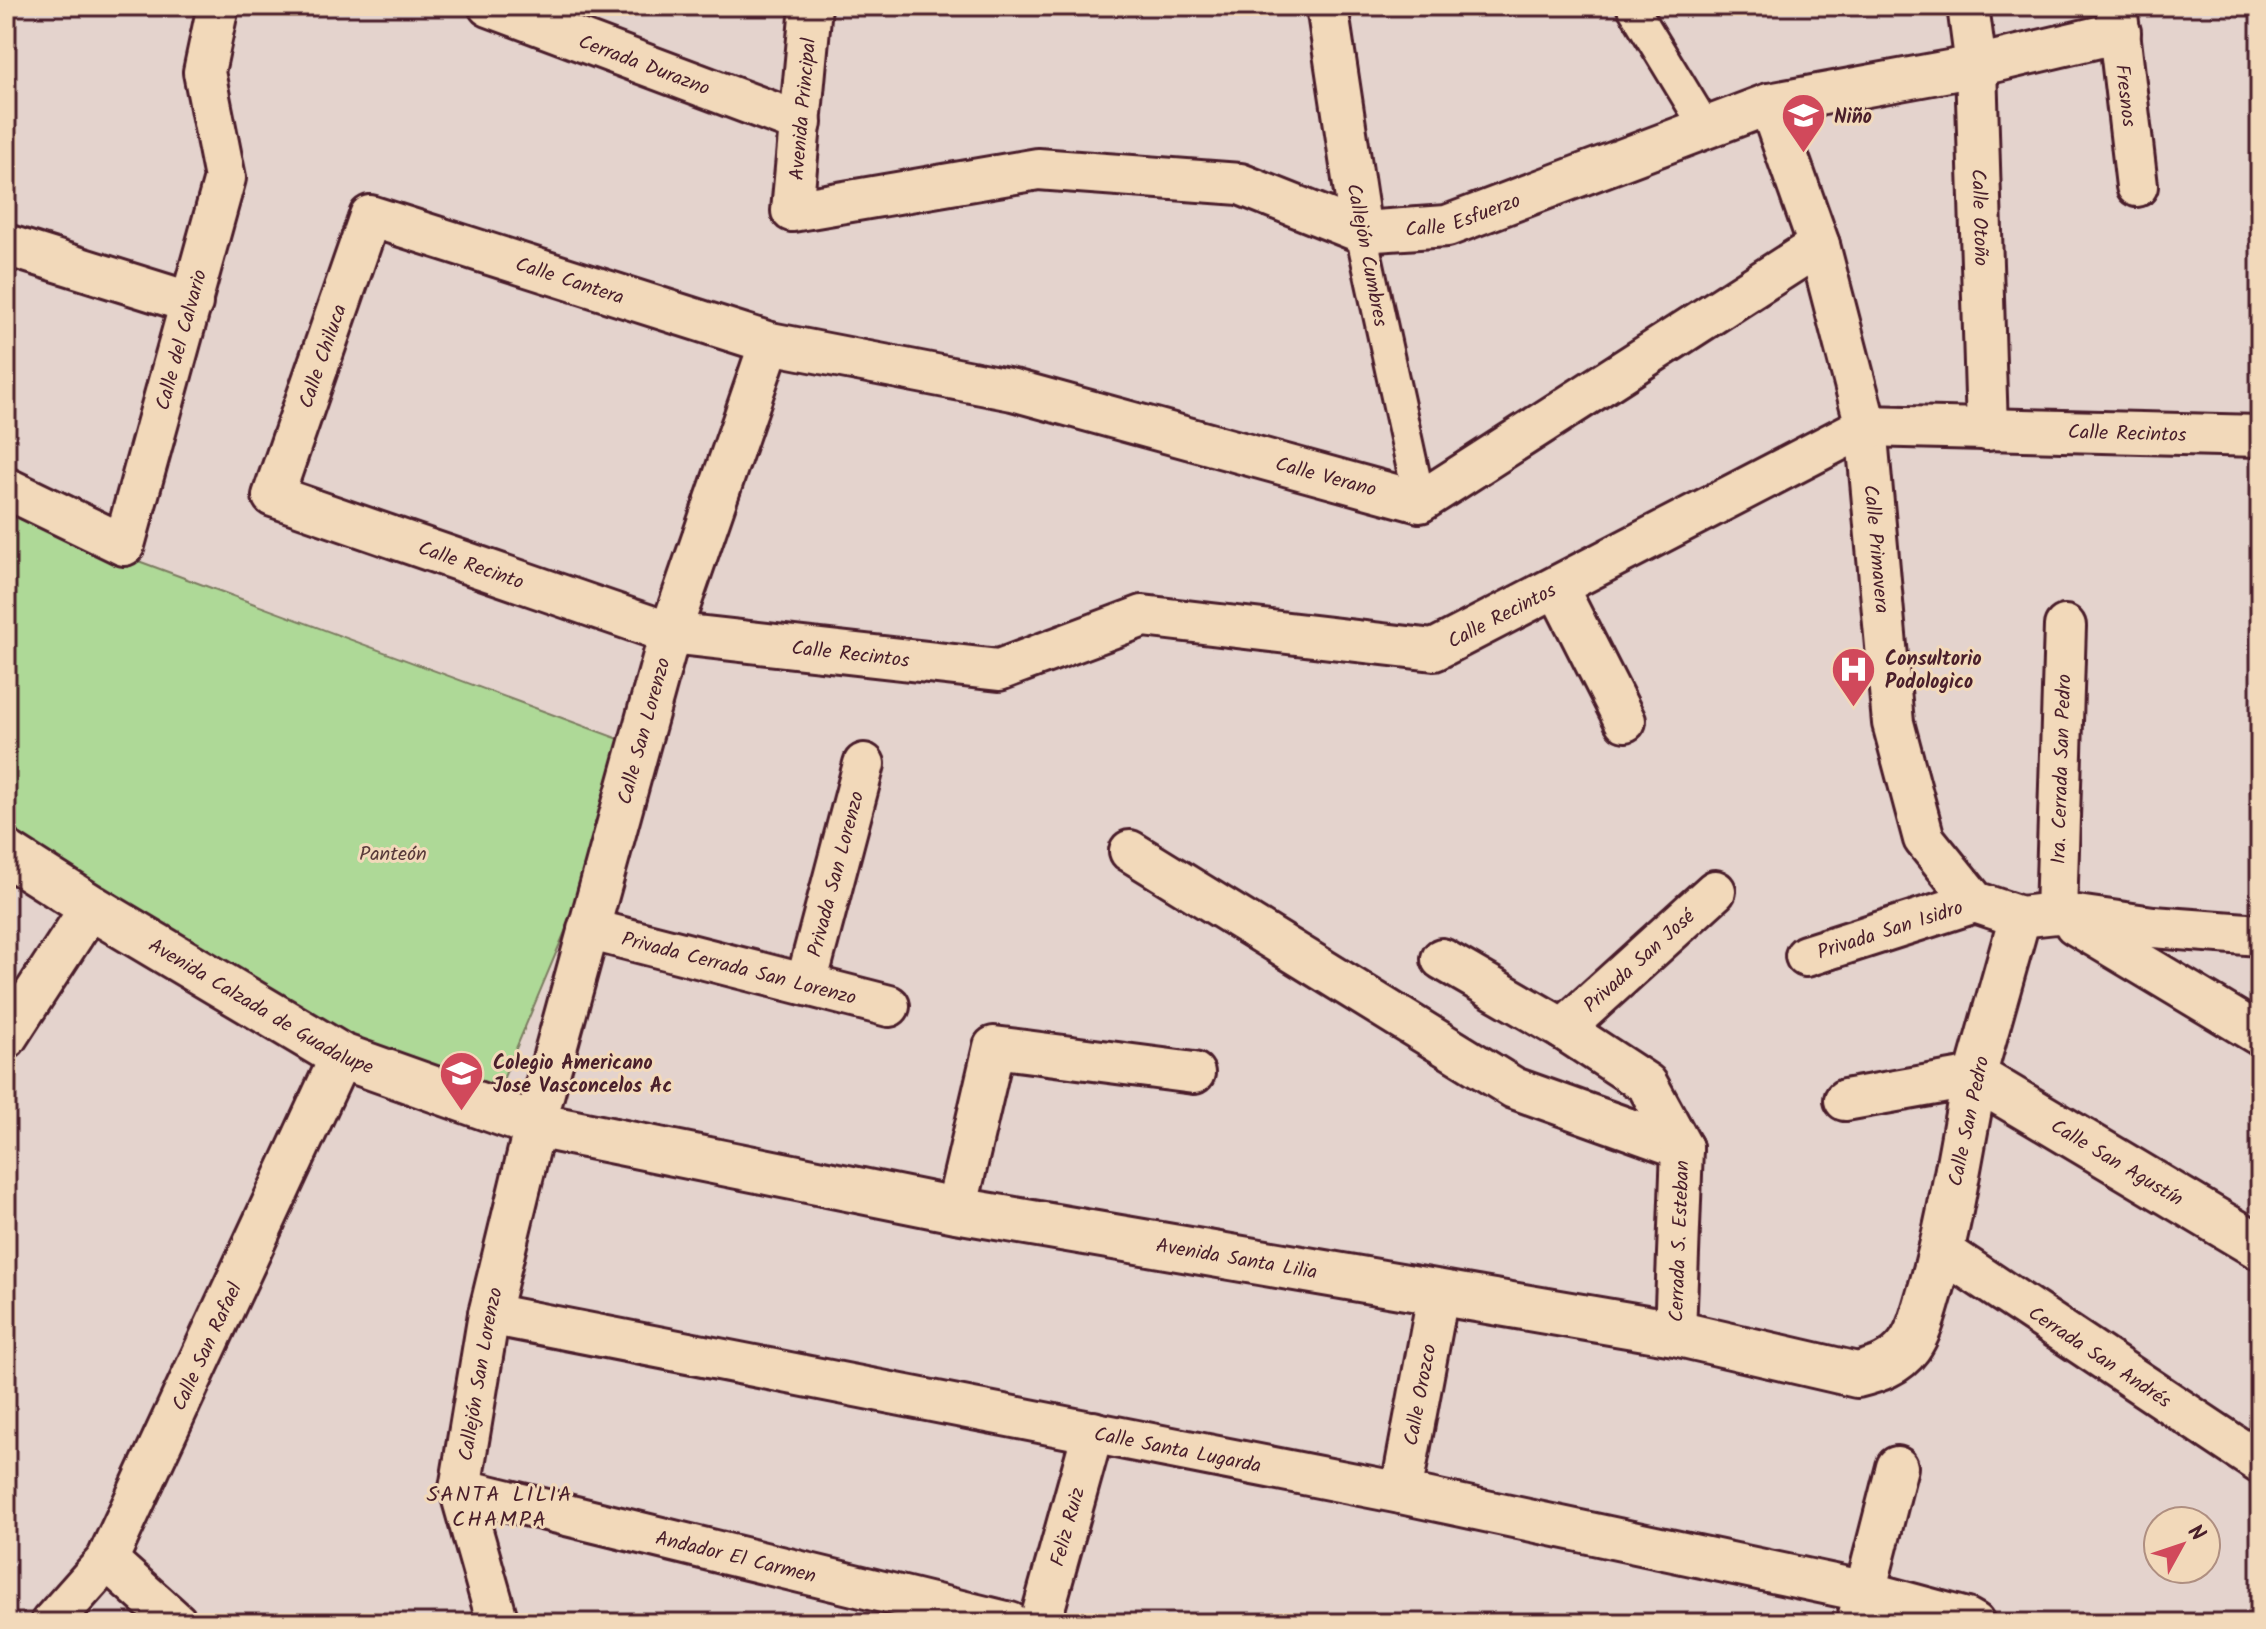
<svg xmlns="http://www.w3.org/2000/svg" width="2266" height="1629" viewBox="0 0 2266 1629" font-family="Kalam,sans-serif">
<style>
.green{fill:#aed997;stroke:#7c7c61;stroke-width:2}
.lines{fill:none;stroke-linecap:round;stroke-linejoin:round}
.pedestrian-casing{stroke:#4a1f2b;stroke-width:36}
.minor-casing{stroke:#4a1f2b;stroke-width:46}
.tertiary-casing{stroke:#4a1f2b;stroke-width:50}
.pedestrian{stroke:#f2d9ba;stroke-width:30}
.minor{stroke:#f2d9ba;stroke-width:40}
.tertiary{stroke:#f2d9ba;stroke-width:44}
.labels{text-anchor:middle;stroke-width:6;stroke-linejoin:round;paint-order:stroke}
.street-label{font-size:20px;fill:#4a1f2b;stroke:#f2d9ba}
.poi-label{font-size:20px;font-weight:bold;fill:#4a1f2b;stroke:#f2d9ba;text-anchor:start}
.park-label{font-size:20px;fill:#593b3b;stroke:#f2d9ba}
.neighbourhood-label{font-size:22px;letter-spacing:2px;fill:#4a1f2b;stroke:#f2d9ba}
</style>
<rect width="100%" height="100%" fill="#e4d3cd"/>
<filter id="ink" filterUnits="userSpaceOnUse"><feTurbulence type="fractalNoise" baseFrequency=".0125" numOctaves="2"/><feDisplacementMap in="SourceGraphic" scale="16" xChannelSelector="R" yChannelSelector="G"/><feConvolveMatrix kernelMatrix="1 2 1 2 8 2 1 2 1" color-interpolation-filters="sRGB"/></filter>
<g filter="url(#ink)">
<path class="green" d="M6,512l621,230 -37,130 -96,229 -161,-66 -327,-199z"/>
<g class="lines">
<defs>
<path id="pedestrian" d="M1632,6l74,122
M1361,232l59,270"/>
<g id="minor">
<path id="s1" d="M489,6l312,117"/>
<path id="s2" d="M811,6l-19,205 246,-42 202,15 121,48 86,-6 322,-122 207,-38 144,-34"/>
<path d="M1327,6l34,226"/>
<path id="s3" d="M1968,6l8,60 11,364"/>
<path id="s4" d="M2116,6l21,180"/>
<path id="s5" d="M1769,104l50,141 47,181 27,297 31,116 51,63 45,15 36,-4 97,14 107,8"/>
<path d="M6,245l186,58"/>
<path id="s6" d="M1819,245l-399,257 -407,-112 -243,-47 -400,-127 -97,280 397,137 329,37 144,-54 291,34 432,-224 394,10"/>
<path id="s7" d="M6,488l118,57 101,-367 -21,-106 14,-66"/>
<path d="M1557,587l68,134"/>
<path d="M1130,851l384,237 168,60"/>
<path id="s8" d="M2056,913l9,-287"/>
<path d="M2075,924l185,111"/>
<path id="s9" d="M588,929l301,77"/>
<path id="s10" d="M1806,956l169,-54"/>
<path d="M1442,959l121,70 84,55 35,64"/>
<path id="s11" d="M806,984l58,-220"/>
<path id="s12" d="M1563,1029l152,-138"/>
<path d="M6,1038l85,-131"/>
<path d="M1845,1100l130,-23 45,-160"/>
<path d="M956,1210l38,-163 200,26"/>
<path id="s13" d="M1942,1251l318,212"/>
<path id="s14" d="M489,1314l912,179 466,99 100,27 7,4"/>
<path id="s15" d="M1675,1333l7,-185"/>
<path id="s16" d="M460,1489l550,134"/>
<path id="s17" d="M1401,1493l37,-198"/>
<path d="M107,1560l70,63"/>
<path id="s18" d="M51,1623l56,-63 234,-504"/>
<path id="s19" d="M498,1623l-38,-134 29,-175 46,-189 135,-492 100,-290"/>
<path id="s20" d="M1040,1623l53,-191"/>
<path d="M1857,1623l40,-156"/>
</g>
<g id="tertiary">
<path id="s21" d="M6,853l85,54 250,149 194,69 421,85 719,123 182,42c20,-5 39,-11 52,-29 12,-17 16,-38 22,-57 20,-69 30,-141 44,-212l285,170"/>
</g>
</defs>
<use href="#pedestrian" class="pedestrian-casing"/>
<use href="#minor" class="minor-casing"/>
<use href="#tertiary" class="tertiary-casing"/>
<use href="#pedestrian" class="pedestrian"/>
<use href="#minor" class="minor"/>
<use href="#tertiary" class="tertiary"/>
</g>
</g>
<defs>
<symbol id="school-pin" viewBox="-11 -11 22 30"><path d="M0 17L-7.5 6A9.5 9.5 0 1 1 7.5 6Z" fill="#d1495b" stroke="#f2d9ba"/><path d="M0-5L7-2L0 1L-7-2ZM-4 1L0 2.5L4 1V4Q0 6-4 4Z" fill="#fff"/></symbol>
<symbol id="hospital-pin" viewBox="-11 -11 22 30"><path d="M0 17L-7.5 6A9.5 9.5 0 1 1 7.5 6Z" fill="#d1495b" stroke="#f2d9ba"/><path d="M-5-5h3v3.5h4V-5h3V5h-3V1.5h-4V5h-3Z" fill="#fff"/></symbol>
</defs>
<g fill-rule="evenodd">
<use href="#school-pin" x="1778" y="90" width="51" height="69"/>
<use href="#hospital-pin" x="1828" y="644" width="51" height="69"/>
<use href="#school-pin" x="436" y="1048" width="51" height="69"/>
</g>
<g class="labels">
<g class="street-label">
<text dy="7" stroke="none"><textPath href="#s1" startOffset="166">Cerrada Durazno</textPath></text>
<text dy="7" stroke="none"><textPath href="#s4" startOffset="90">Fresnos</textPath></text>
<text transform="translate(802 109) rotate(-85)" y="7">Avenida Principal</text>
<text dy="7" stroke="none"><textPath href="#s2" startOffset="892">Calle Esfuerzo</textPath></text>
<text dy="7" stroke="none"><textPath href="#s3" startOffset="212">Calle Otoño</textPath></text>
<text transform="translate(1368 255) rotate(79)" y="7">Callejón Cumbres</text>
<text transform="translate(570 280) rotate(18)" y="7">Calle Cantera</text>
<text dy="7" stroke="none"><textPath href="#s7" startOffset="344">Calle del Calvario</textPath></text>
<text transform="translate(322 356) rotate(-71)" y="7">Calle Chiluca</text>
<text dy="7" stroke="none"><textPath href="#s6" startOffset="3806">Calle Recintos</textPath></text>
<text transform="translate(1326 476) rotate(15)" y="7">Calle Verano</text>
<text dy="7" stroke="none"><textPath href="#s5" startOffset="460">Calle Primavera</textPath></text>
<text dy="7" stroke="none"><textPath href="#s6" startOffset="2070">Calle Recinto</textPath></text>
<text dy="7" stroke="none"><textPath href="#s6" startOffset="3134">Calle Recintos</textPath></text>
<text dy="7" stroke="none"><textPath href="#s6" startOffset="2462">Calle Recintos</textPath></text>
<text dy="7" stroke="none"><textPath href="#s19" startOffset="920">Calle San Lorenzo</textPath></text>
<text dy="7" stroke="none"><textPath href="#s8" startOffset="144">1ra. Cerrada San Pedro</textPath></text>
<text dy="7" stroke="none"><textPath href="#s11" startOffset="114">Privada San Lorenzo</textPath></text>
<text dy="7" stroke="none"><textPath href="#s10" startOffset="88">Privada San Isidro</textPath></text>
<text dy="7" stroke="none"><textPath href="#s12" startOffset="102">Privada San José</textPath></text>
<text dy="7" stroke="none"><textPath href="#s9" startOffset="156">Privada Cerrada San Lorenzo</textPath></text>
<text dy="7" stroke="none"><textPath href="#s21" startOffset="298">Avenida Calzada de Guadalupe</textPath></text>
<text transform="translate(1968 1121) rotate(-78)" y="7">Calle San Pedro</text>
<text dy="7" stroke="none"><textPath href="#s21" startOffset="2448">Calle San Agustín</textPath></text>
<text dy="7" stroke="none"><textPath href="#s15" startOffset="92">Cerrada S. Esteban</textPath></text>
<text dy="7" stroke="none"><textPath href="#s21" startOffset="1312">Avenida Santa Lilia</textPath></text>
<text dy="7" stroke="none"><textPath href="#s18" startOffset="320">Calle San Rafael</textPath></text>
<text dy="7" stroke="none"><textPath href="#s13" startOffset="190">Cerrada San Andrés</textPath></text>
<text dy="7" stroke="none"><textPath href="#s19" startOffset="256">Callejón San Lorenzo</textPath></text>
<text dy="7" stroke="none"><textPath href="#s17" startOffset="100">Calle Orozco</textPath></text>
<text dy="7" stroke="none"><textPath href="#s14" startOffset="702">Calle Santa Lugarda</textPath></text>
<text dy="7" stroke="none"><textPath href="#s20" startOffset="100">Feliz Ruiz</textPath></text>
<text dy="7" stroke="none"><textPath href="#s16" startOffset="284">Andador El Carmen</textPath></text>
</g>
<g class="poi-label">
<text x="1834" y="123">Niño</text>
<text x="1885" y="665">Consultorio<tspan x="1885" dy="23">Podologico</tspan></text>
<text x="493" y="1069">Colegio Americano<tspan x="493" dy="23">Jose Vasconcelos Ac</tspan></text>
</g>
<g class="park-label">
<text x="393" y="860">Panteón</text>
</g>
<g class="neighbourhood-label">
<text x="500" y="1501">SANTA LILIA<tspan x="500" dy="25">CHAMPA</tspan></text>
</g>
</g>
<rect width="2266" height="1629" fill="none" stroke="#f2d9ba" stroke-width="32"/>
<rect x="16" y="16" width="2234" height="1597" fill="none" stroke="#4a1f2b" stroke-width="3" filter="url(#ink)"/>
<g transform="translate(2182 1545) rotate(50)"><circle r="38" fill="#f2d9ba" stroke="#af8f81" stroke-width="2"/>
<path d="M0-6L14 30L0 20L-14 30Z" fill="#d1495b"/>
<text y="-12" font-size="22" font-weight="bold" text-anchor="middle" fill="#4a1f2b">N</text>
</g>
</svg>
